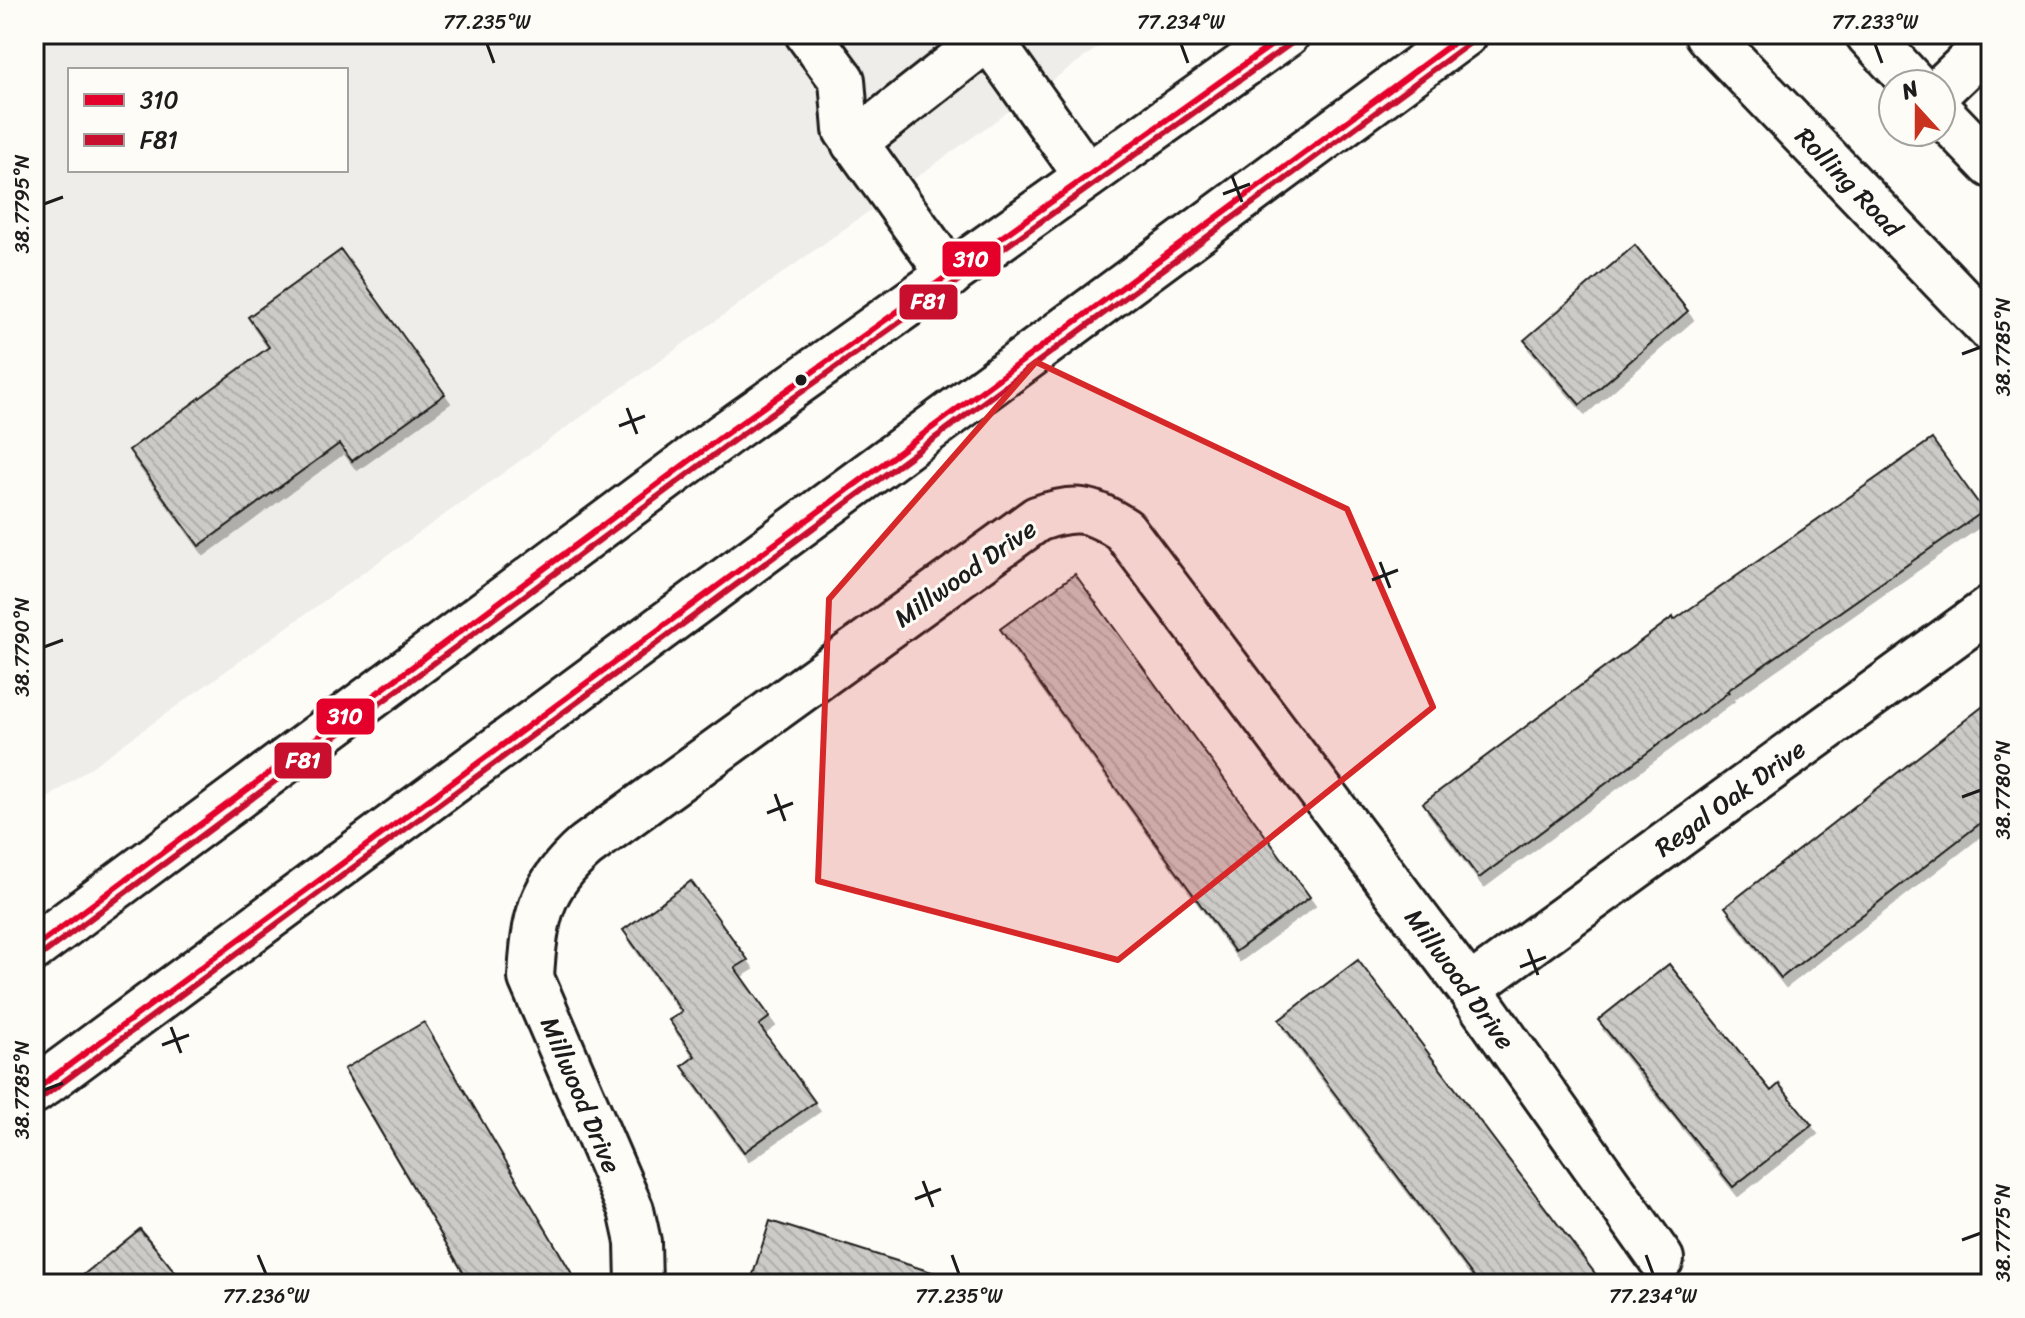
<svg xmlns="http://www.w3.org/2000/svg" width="2025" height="1318" viewBox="0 0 2025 1318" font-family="Sriracha,sans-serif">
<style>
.built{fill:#eeede9;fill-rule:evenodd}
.building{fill:url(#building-back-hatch);stroke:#1c1c1c;stroke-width:2;filter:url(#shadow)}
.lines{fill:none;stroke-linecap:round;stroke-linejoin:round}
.minor-casing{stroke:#1c1c1c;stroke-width:50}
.major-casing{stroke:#1c1c1c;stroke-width:50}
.minor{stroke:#fdfcf7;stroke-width:44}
.major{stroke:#fdfcf7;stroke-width:44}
.bus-1-casing{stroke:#fdfcf7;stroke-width:12}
.bus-2-casing{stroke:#fdfcf7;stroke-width:12}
.bus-1{stroke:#e4002b;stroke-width:6}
.bus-2{stroke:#c8102e;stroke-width:6}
.marked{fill:#d62828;fill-opacity:0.2;stroke:#d62828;stroke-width:6;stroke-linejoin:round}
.ticks{fill:none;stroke:#1c1c1c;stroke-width:3}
.bus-dot{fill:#1c1c1c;stroke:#fdfcf7;stroke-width:3}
.labels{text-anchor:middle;stroke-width:6;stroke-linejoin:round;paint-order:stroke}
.street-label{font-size:26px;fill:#1c1c1c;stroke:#fdfcf7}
.line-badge{stroke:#fdfcf7;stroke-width:3}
.badge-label{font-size:22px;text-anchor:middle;font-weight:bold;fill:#fff}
.neatline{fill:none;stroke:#1c1c1c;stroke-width:3}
.ticks-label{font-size:20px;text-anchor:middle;fill:#1c1c1c}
</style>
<defs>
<pattern id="building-back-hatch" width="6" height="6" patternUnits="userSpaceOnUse" patternTransform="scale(2)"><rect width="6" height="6" fill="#cccbc8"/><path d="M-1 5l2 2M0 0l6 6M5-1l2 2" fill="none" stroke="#afaeab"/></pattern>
<filter id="shadow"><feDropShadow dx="5" dy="9" stdDeviation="0" flood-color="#0004"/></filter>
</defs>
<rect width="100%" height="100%" fill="#fdfcf7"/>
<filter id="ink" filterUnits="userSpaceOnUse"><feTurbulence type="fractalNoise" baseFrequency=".0125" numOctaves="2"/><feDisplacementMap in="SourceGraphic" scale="16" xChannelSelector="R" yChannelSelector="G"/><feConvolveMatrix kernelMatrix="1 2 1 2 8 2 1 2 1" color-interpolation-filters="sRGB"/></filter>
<g filter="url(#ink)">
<path class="built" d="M34,34h1083l-1083,774zM70,70h276v100h-276z"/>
<path class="building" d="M1635,245l53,66 -108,94 -56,-65z
M341,250l104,144 -93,67 -13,-17 -140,102 -70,-96 140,-103 -21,-30z
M1932,439l52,72 -257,180 2,1 -250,186 -56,-75 250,-186 1,3z
M1075,574l235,323 -75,55 -235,-323z
M1991,700v115l-210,163 -56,-71z
M691,881l57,79 -13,8 35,49 -11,8 56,77 -71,50 -62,-86 13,-10 -26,-36 13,-8 -59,-82z
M1358,960l245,324h-124l-200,-264z
M1669,964l102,127 8,-7 33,41 -79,62 -135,-167z
M424,1022l154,262h-108l-126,-215z
M770,1221l171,54 -2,9h-189z
M140,1229l45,55h-113z"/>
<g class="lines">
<defs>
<path id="minor" d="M808,34l34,46 4,50 104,145
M986,34l101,142
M1941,89l50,-48
M854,143l134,-105
M1469,988l522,-380
M639,1284l-1,-42 -7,-32 -100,-232c3,-60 9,-92 55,-132l451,-327c38,-14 54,-11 87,11l345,458 192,271"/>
<path id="major" d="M1707,34l284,296
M1868,34l46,50
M1941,113l50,52
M34,948l690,-513 563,-401
M34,1091l1431,-1057"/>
</defs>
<use href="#minor" class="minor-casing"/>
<use href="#major" class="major-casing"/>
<use href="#minor" class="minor"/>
<use href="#major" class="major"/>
<defs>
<path id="bus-1" d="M34,948l690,-513 563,-401
M34,1091l1431,-1057"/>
<path id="bus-2" d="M40,956l690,-513 563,-401
M40,1099l1431,-1057"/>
</defs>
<use href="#bus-1" class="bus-1-casing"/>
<use href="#bus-2" class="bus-2-casing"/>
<use href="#bus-1" class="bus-1"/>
<use href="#bus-2" class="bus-2"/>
</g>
</g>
<path class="marked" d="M1036,362l311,147 86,198 -315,253 -300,-79 11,-282z"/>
<path class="ticks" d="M487,44l7,19M1181,44l7,19M1875,44l7,19M1232,176l10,26M1223,194l27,-10M44,204l19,-7M1962,354l19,-7M627,408l10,26M619,426l26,-10M1380,562l10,26M1372,580l26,-10M44,647l19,-7M775,794l10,27M1962,797l19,-7M767,813l26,-10M1528,949l10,26M1520,967l26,-10M171,1027l10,26M162,1045l27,-10M44,1090l19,-7M923,1181l10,26M915,1199l26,-10M1962,1240l19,-7M258,1255l8,19M952,1255l7,19M1646,1255l7,19"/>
<circle class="bus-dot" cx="801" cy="380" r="7"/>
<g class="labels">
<g class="street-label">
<text transform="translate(1849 182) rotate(46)" y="9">Rolling Road</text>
<text transform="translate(965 573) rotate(-35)" y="9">Millwood Drive</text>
<text transform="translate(1730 798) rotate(-36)" y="9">Regal Oak Drive</text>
<text transform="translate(1460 979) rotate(54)" y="9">Millwood Drive</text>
<text transform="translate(581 1095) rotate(67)" y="9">Millwood Drive</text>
</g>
</g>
<g class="line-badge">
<rect x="941" y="240" width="61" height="38" rx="8" fill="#e4002b"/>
<rect x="898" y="283" width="61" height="38" rx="8" fill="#c8102e"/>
<rect x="315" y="697" width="61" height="39" rx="8" fill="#e4002b"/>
<rect x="273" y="741" width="60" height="39" rx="8" fill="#c8102e"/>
</g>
<g class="badge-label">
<text x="971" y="267">310</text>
<text x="928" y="309">F81</text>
<text x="345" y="724">310</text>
<text x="303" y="768">F81</text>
</g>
<rect width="2025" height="1318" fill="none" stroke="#fdfcf7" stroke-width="88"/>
<rect x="68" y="68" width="280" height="104" fill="#fdfcf7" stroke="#a3a29f" stroke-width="2"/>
<rect x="84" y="94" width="40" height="12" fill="#e4002b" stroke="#a3a29f" stroke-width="2"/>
<text x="140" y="108" font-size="24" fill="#1c1c1c">310</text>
<rect x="84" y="134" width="40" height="12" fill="#c8102e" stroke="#a3a29f" stroke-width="2"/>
<text x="140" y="148" font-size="24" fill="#1c1c1c">F81</text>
<g transform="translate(1917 108) rotate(339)"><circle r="38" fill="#fdfcf7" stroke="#a3a29f" stroke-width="2"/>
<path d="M0-6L14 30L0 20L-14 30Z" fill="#c8321e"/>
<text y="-12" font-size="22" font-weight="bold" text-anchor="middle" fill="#1c1c1c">N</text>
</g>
<rect x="44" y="44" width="1937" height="1230" class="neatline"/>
<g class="ticks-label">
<text x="487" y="29">77.235°W</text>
<text x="1181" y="29">77.234°W</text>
<text x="1875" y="29">77.233°W</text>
<text transform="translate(22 204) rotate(-90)" y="7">38.7795°N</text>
<text transform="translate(2003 347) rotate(-90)" y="7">38.7785°N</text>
<text transform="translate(22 647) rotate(-90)" y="7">38.7790°N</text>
<text transform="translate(2003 790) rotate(-90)" y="7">38.7780°N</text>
<text transform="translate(22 1090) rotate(-90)" y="7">38.7785°N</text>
<text transform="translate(2003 1233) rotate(-90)" y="7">38.7775°N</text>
<text x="266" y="1303">77.236°W</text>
<text x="959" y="1303">77.235°W</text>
<text x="1653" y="1303">77.234°W</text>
</g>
</svg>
